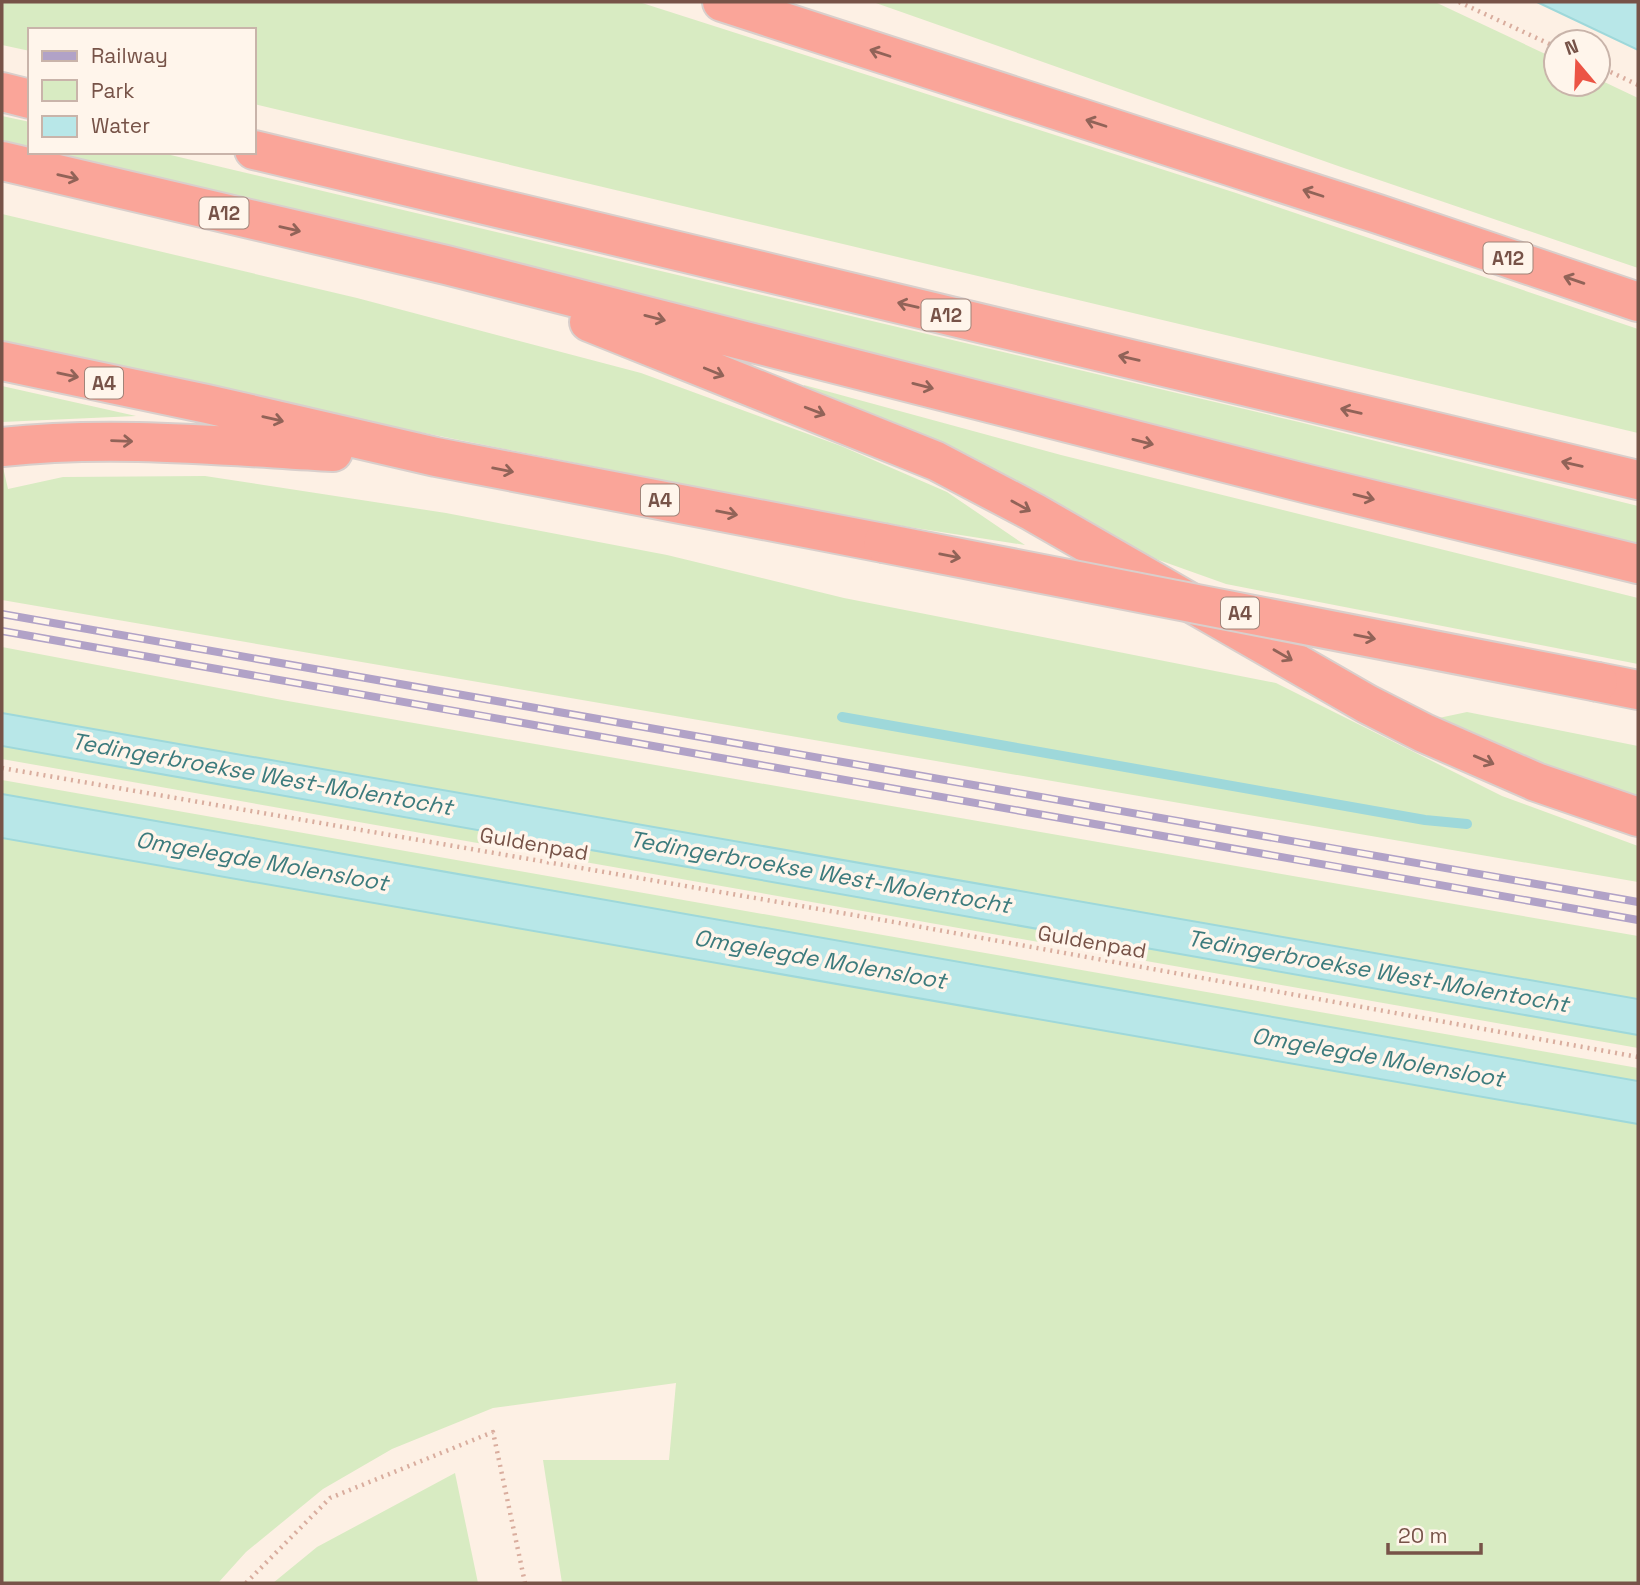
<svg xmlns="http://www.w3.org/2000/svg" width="1640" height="1585" viewBox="0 0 1640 1585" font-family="'Space Grotesk',sans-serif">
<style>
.green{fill:#d8ebc2}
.water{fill:#b8e7e8;stroke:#9ed8da;stroke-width:2}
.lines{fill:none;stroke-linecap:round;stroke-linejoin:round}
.stream{stroke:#9ed8da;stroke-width:10}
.highway-casing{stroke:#d9cfcc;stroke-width:42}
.path{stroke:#d9ad9e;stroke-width:4.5;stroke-dasharray:2 5;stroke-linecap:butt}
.highway{stroke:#faa599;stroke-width:38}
.rail-casing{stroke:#b1a2c7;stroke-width:8}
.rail{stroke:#fff5eb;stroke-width:5;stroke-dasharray:16;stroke-linecap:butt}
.highway-bridge-casing{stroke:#d9cfcc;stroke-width:42;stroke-linecap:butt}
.highway-bridge{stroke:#faa599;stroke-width:38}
.oneway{stroke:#916358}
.labels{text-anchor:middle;stroke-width:7;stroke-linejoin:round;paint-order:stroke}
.shield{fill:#fff5eb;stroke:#a08479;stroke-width:2}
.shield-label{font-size:19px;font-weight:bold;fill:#775348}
.street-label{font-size:21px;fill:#775348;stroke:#fff5eb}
.water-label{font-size:23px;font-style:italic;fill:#3c7b7d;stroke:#fff5eb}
</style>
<rect width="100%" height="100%" fill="#fdf0e4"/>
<path class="green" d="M2,2h637l597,191 402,136v104l-1384,-329v-74h-224v21l-28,-6z
M873,2h562l121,57v25h42v-5l40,19v170l-297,-101z
M2,116l28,6v30l-28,-6z
M30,152h128l1141,270 339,84v43z
M2,214l355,84 284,75 200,73 106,46 78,53 -161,-25 -687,-136 -175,-40z
M804,385l257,70 577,143v66l-412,-80 -174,-62 -246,-124z
M2,386l134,30 -134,6z
M2,463l6,26 55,-12 142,-1 241,37 221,42 177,43 432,85 226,113 136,50v36l-1636,-282z
M2,647l280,53 1356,236v63l-1636,-286z
M1467,712l171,34v57l-218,-81z
M2,746l1636,289v13l-1636,-289z
M2,780l1636,288v13l-1636,-287z
M2,838l1636,286v459h-1076l-19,-123h126l7,-77 -183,25 -101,41 -69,40 -77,63 -28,31h-216z
M455,1473l23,110h-205l44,-36z"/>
<path class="water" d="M1537,2h101v48z
M2,713l1636,286v36l-1636,-289z
M2,794l1636,287v43l-1636,-286z"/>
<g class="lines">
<path class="stream" d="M842,717l583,103 42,4"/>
<defs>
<path id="highway" d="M722,2l656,212 260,88
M2,92l28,7
M254,150l1384,330
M2,161l444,104 862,219 330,80
M589,322l347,139 97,51 334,192 57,29 112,49 102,35
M2,361l205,43 229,53 447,86
M2,447c110,-12 221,-1 331,5
M1598,682l40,8"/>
</defs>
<use href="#highway" class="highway-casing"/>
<path class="path" d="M1459,2l97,45
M1598,66l40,19
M2,768l892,154 744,135
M246,1583l84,-85 163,-66 32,151"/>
<use href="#highway" class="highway"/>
<defs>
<path id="rail" d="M2,614l1636,288
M2,631l1636,289"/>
</defs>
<use href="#rail" class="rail-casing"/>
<use href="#rail" class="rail"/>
<defs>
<path id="highway-bridge" d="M883,543l715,139"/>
</defs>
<use href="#highway-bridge" class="highway-bridge-casing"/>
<use href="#highway-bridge" class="highway-bridge"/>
</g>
<defs><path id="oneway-shaft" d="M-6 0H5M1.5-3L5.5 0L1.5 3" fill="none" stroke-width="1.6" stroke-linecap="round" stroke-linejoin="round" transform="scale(1.75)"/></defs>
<g class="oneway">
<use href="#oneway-shaft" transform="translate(880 53) rotate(-162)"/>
<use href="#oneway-shaft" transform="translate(1096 123) rotate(-162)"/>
<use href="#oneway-shaft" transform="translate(68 177) rotate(13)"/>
<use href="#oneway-shaft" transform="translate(1313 193) rotate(-162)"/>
<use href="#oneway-shaft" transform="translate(290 229) rotate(13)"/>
<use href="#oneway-shaft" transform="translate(1574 280) rotate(-161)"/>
<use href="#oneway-shaft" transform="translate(908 305) rotate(-167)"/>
<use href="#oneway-shaft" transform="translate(655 318) rotate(14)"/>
<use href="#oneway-shaft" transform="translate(1129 358) rotate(-167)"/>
<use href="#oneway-shaft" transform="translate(714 372) rotate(22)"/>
<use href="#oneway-shaft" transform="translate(68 375) rotate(12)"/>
<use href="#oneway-shaft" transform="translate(923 386) rotate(14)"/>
<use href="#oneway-shaft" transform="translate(815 411) rotate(21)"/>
<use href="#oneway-shaft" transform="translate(1351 411) rotate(-167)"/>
<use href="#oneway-shaft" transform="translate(273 419) rotate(13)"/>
<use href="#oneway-shaft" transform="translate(122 441) rotate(2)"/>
<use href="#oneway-shaft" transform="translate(1143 442) rotate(14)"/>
<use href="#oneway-shaft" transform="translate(1572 464) rotate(-167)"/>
<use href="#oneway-shaft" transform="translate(503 470) rotate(11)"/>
<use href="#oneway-shaft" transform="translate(1364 497) rotate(14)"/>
<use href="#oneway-shaft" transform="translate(1021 506) rotate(29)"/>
<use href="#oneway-shaft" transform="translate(727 513) rotate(11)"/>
<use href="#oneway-shaft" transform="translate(950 556) rotate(11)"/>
<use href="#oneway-shaft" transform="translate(1365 637) rotate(11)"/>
<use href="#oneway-shaft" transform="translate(1283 655) rotate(30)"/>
<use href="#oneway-shaft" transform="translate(1484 760) rotate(23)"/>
</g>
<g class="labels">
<g class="shield">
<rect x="199.5" y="197.5" width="49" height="31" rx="5"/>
<rect x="1483.5" y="242.5" width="49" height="31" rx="5"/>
<rect x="921.5" y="299.5" width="49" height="31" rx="5"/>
<rect x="85" y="367.5" width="38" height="31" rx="5"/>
<rect x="641" y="484.5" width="38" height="31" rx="5"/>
<rect x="1221" y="597.5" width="38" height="31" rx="5"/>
</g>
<g class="shield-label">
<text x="224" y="220">A12</text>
<text x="1508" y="265">A12</text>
<text x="946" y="322">A12</text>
<text x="104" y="390">A4</text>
<text x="660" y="507">A4</text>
<text x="1240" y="620">A4</text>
</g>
<g class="street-label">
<text transform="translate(534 844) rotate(10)" y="7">Guldenpad</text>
<text transform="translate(1092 942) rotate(10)" y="7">Guldenpad</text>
</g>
<g class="water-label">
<text transform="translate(262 774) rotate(10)" y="8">Tedingerbroekse West-Molentocht</text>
<text transform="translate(262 861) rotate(10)" y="8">Omgelegde Molensloot</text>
<text transform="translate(820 872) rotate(10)" y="8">Tedingerbroekse West-Molentocht</text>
<text transform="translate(820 959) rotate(10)" y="8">Omgelegde Molensloot</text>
<text transform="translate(1378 971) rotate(10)" y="8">Tedingerbroekse West-Molentocht</text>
<text transform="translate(1378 1057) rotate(10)" y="8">Omgelegde Molensloot</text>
</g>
</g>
<rect width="1640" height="1585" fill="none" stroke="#775348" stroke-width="7"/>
<rect x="28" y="28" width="228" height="126" fill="#fff5eb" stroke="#c9b4aa" stroke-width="2"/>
<rect x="42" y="51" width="35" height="10" fill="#b1a2c7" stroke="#c9b4aa" stroke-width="2"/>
<text x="91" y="63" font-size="21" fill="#775348">Railway</text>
<rect x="42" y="80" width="35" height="21" fill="#d8ebc2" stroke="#c9b4aa" stroke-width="2"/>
<text x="91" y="98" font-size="21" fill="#775348">Park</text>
<rect x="42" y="116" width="35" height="21" fill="#b8e7e8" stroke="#c9b4aa" stroke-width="2"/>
<text x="91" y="133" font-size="21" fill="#775348">Water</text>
<g transform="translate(1577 63) rotate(341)"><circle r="33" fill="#fff5eb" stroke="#c9b4aa" stroke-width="2"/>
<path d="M0-5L12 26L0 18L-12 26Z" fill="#ec5445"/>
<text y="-10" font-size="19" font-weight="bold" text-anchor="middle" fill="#775348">N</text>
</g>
<path d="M1388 1543v10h93v-10" fill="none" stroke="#775348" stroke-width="3.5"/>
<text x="1398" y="1543" font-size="21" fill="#775348" stroke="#fff5eb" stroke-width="5" paint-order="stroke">20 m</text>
</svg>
